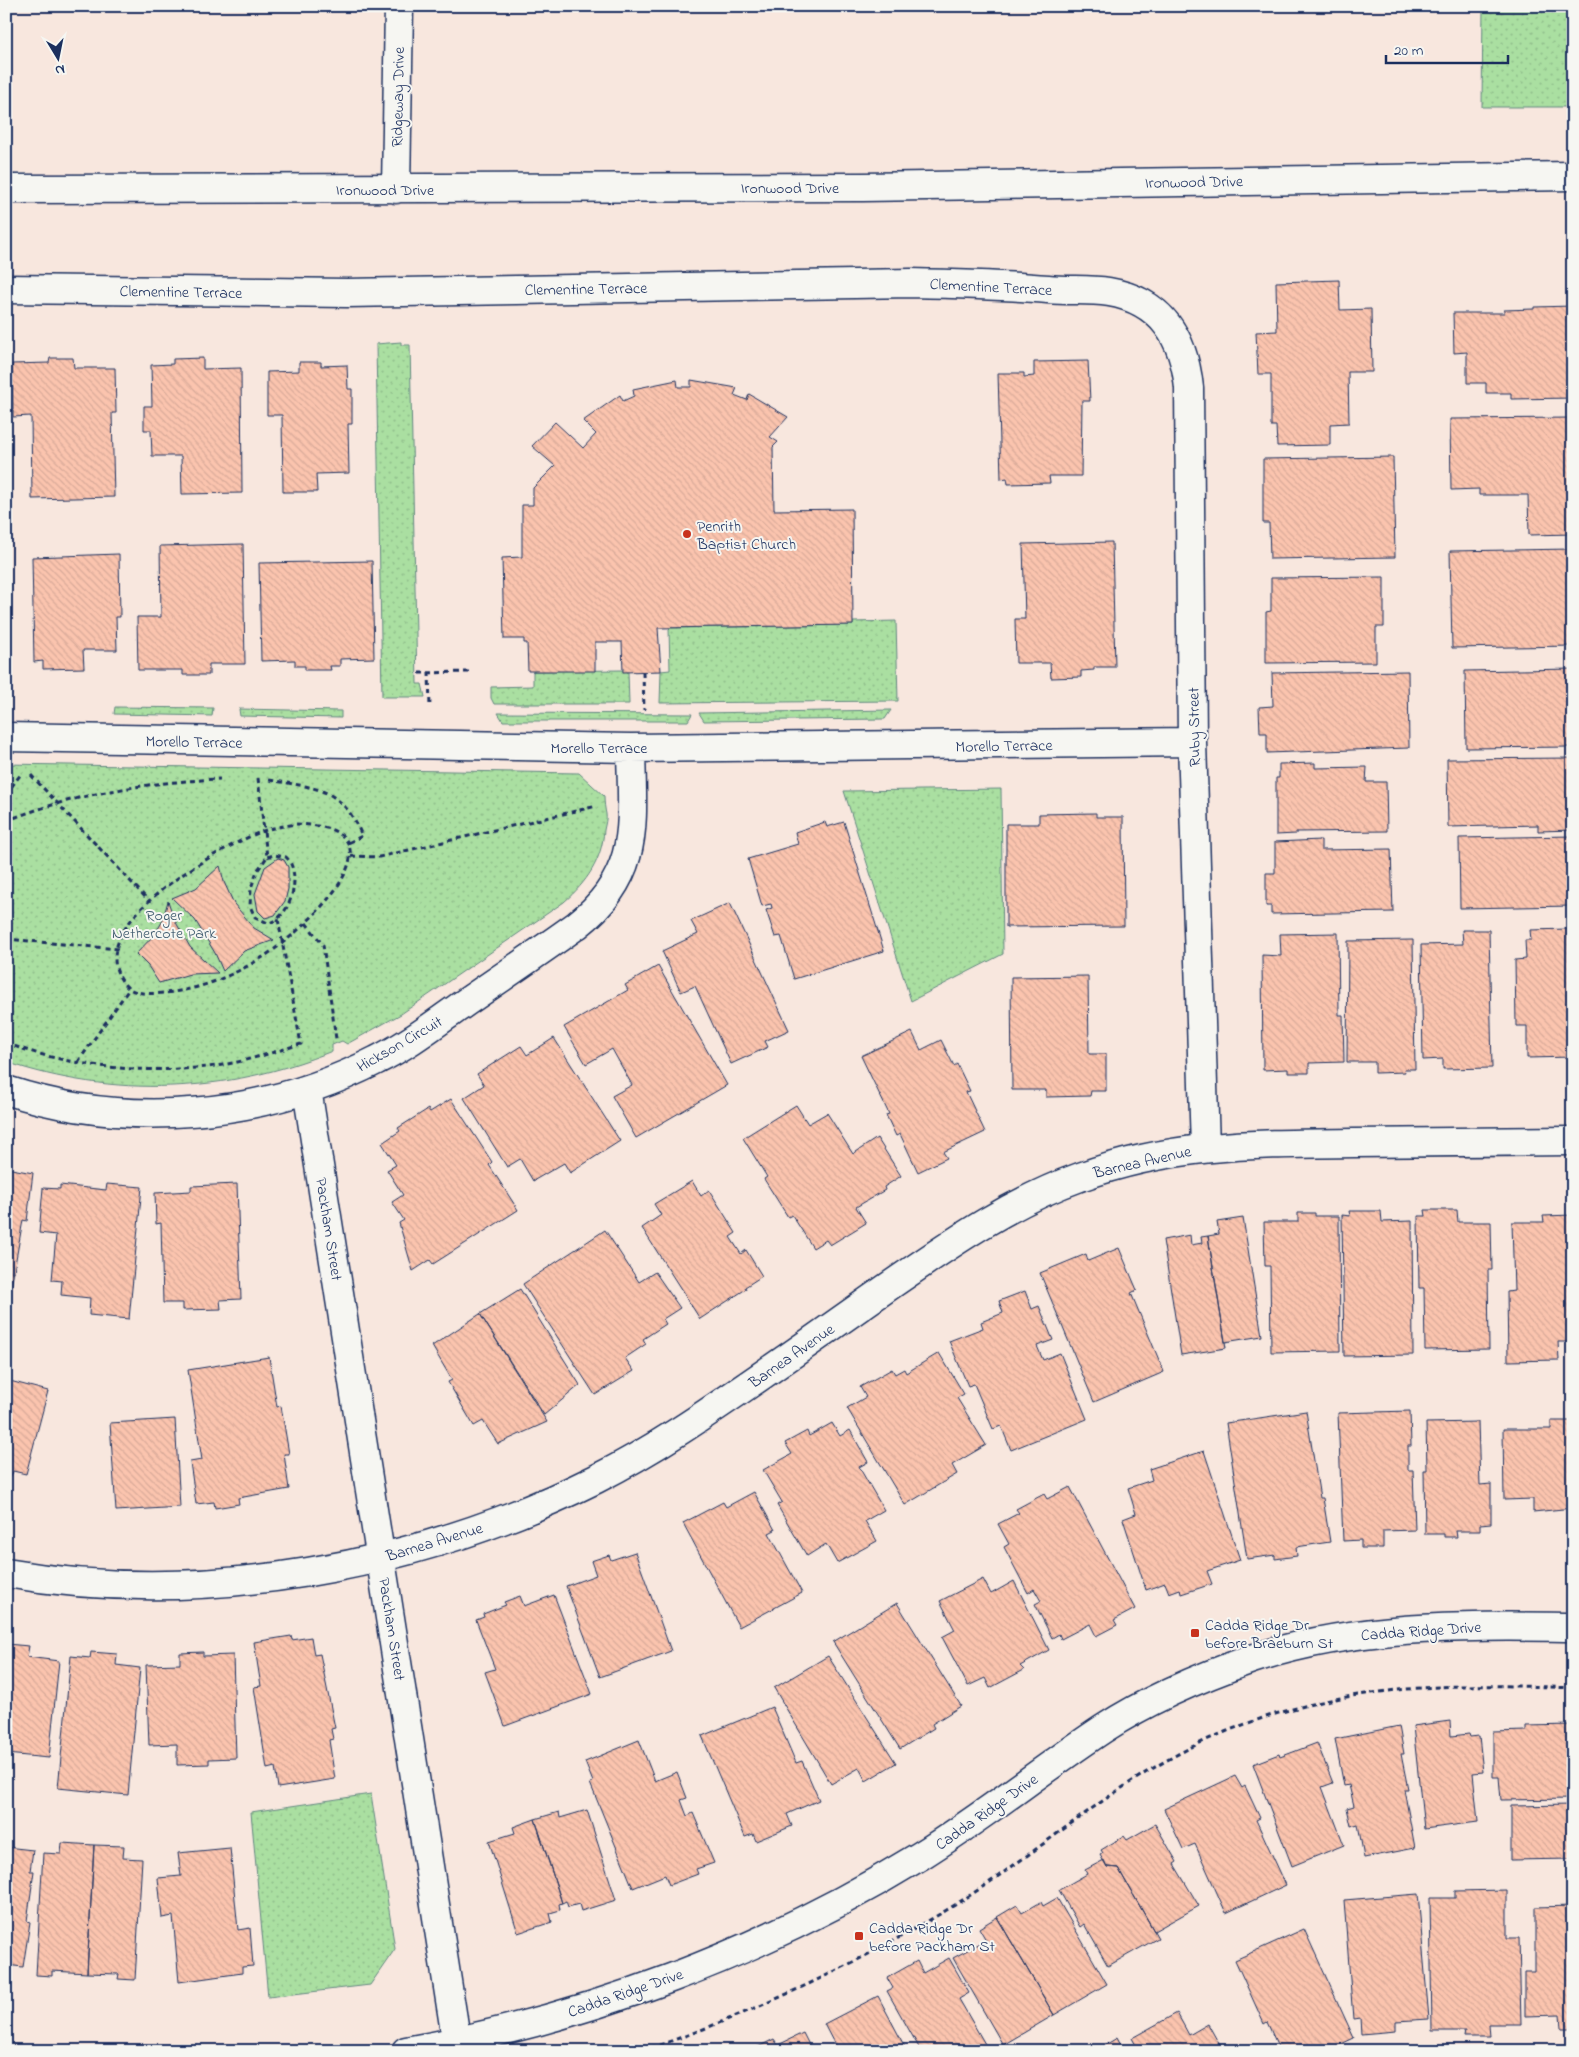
<svg xmlns="http://www.w3.org/2000/svg" width="1579" height="2057" viewBox="0 0 1579 2057" font-family="'Indie Flower',sans-serif">
<style>
.green{fill:url(#green-dots);stroke:#628780}
.building{fill:url(#building-back-hatch);stroke:#1b2f5e}
.lines{fill:none;stroke-linecap:round;stroke-linejoin:round}
.minor-casing{stroke:#1b2f5e;stroke-width:31}
.tertiary-casing{stroke:#1b2f5e;stroke-width:31}
.path{stroke:#1b2f5e;stroke-width:3;stroke-dasharray:5 4;stroke-linecap:butt}
.minor{stroke:#f6f6f2;stroke-width:28}
.tertiary{stroke:#f6f6f2;stroke-width:28}
.poi-dot{fill:#c8321e;stroke:#f6f6f2;stroke-width:2}
.labels{text-anchor:middle;stroke-width:4;stroke-linejoin:round;paint-order:stroke}
.street-label{font-size:16px;fill:#1b2f5e;stroke:#f6f6f2}
.poi-label{font-size:16px;fill:#1b2f5e;stroke:#f6f6f2;text-anchor:start}
.park-label{font-size:16px;fill:#3f5b6f;stroke:#f6f6f2}
</style>
<defs>
<pattern id="green-dots" width="8" height="8" patternUnits="userSpaceOnUse" patternTransform="scale(1.25)"><rect width="8" height="8" fill="#aadfa1"/><path d="M2 2h.1M6 6h.1" fill="none" stroke="#92c08d" stroke-width="1.8" stroke-linecap="round"/></pattern>
<pattern id="building-back-hatch" width="6" height="6" patternUnits="userSpaceOnUse" patternTransform="scale(1.25)"><rect width="6" height="6" fill="#fbc4ae"/><path d="M-1 5l2 2M0 0l6 6M5-1l2 2" fill="none" stroke="#d7a998"/></pattern>
</defs>
<rect width="100%" height="100%" fill="#f8e7de"/>
<filter id="ink" filterUnits="userSpaceOnUse"><feTurbulence type="fractalNoise" baseFrequency=".02" numOctaves="2"/><feDisplacementMap in="SourceGraphic" scale="10" xChannelSelector="R" yChannelSelector="G"/><feConvolveMatrix kernelMatrix="1 2 1 2 8 2 1 2 1" color-interpolation-filters="sRGB"/></filter>
<g filter="url(#ink)">
<path class="green" d="M1483,6h90v101h-91z
M401,342v3h9l7,339h5l3,13h-43l-6,-353z
M896,621l2,80 -238,2 1,-32 9,-1 -1,-42 184,-3v-3z
M623,670l5,2 1,32h-135l-3,-6v-11l42,-1v-15z
M115,707l98,1 -1,8 -98,-2z
M239,709l102,2v7l-101,-2z
M891,710l-6,9 -181,2 -5,-8z
M498,713l194,1 -4,7h-185z
M6,764l573,9 25,23c0,7 1,13 2,18 1,4 -1,11 -2,16 -2,30 -17,52 -40,72l-163,112 -54,30 -5,-3 -10,4v6c-105,43 -219,47 -326,11z
M1001,789l2,165 -92,47 -67,-210z
M371,1794l24,155 -25,36 -102,12 -17,-185z"/>
<path class="building" d="M1339,280l1,30 31,-1 1,63h-24l1,51 -19,1v21l-53,1 -1,-20h-5v-52h-13l-2,-42 21,-1 -1,-49z
M1573,306v92l-62,1v-6h-25v-10h-19v-31l-13,1 -1,-40h51v-3l30,-1v-2z
M50,358h23l1,10h41l1,45h-4l2,84 -82,2 -1,-83 -18,1 -1,-53 37,-1z
M203,358v11l38,-1 1,125 -60,1 -1,-38h-29l-1,-26h-7v-24h8l-1,-41 22,-1v-5z
M1088,361l2,40h-8l-1,75h-32l1,7 -42,1 -1,-6 -6,1 -3,-106h26v4l10,-1v-14z
M299,362h22v4l26,-1 1,24h4v35h-4l1,49 -33,1 1,18h-34l-1,-77h-15v-43l32,-1z
M677,380l1,7h13v-7l46,8 -3,7 13,5 2,-6 39,23 -18,20 8,5 -5,5 1,63 78,-1 1,116 -195,3 3,43 -38,1 -1,-30h-27v29h-67l-1,-28h-3v-4h-20l-2,-81 20,-1v-52h11v-17l22,-22 -23,-20 23,-24 28,26 13,-14 -13,-13 37,-26 3,6 11,-5 -1,-7z
M1573,418v116l-44,1 -1,-40h-49v-6l-28,1 -1,-71z
M1393,457l2,100 -125,2 -1,-36h-6v-64z
M1112,542l3,125h-21v3l-13,1v6l-30,1 -1,-15h-34l-1,-44h10l-2,-75z
M243,544l2,120h-36v11h-26v-5h-45l-1,-53h24l-1,-71z
M1573,549v97l-121,2 -2,-97z
M119,554l1,63h-4l1,33h-34l1,18 -41,1v-8l-9,1 -2,-105z
M372,561l2,97 -34,1v7h-10l1,4h-26v-4h-10v-6l-34,1 -2,-98z
M1384,577v50h-8v35l-110,1v-51l5,-1v-33z
M1573,669v78l-107,1 -1,-77z
M1408,671l1,77 -142,5v-20h-7l-1,-26 14,-1 -1,-33z
M1573,758v72l-35,1v-6l-90,2 -1,-68z
M1315,763v5l52,-1 -1,15h20l1,49 -91,1v2l-20,1v-57h3v-14z
M1096,813v4h27l1,109 -118,1v-103h33v-10z
M825,822l2,5 17,-5 40,129 -90,28 -13,-43 -6,1 -9,-27 6,-2 -1,-4 -9,2 -14,-47 50,-15 -3,-12z
M1573,836v70l-113,2 -1,-70z
M1321,840v10l70,-1 2,63 -122,2v-8h-5v-33h9v-31z
M278,858l6,2 4,7v22l-3,12 -10,14 -10,3 -7,-7 -3,-17 10,-27z
M220,866l4,16 10,22 20,24 20,12 -30,11 -21,20 -8,-18 -20,-33 -23,-22 24,-10z
M168,901l6,18 16,28 28,26 -28,1 -31,9 -11,-17 -12,-12 19,-20 7,-12z
M730,903l59,127 -24,11 3,6 -37,17 -36,-78 -14,6 -19,-41 36,-17 -7,-13z
M1568,929l1,31h4v97l-46,1v-32h-11l-1,-66 11,-1 -1,-19h6l-1,-10z
M1462,930h27l3,138 -49,1v-10l-20,1 -2,-115 42,-1z
M1338,933l1,82h4l1,47 -35,1v10h-21v-4l-25,1 -1,-115 19,1 -1,-22z
M1413,940l2,129h-11l1,3 -30,1v-11h-28l1,-121z
M658,966l69,119 -91,53 -24,-42 20,-11 -20,-36 -26,15 -22,-37 64,-37 -3,-5z
M1088,976l1,78h17v37h-15l-1,5 -44,1v-7h-34l-1,-113z
M912,1032l9,18 20,-10 13,26 3,-2 13,27 -4,1 19,40 -42,20 4,6 -29,14 -18,-38 -4,2 -10,-21 3,-1 -28,-58z
M554,1038l66,103 -50,32 -6,-10 -31,18 -13,-22 -13,8 -43,-69 20,-13 -7,-11 44,-28 6,9z
M451,1099l41,63 -3,3 29,45 -85,54 -3,-4 -17,11 -14,-48 5,-3 -12,-18 11,-7 -16,-25 9,-5 -14,-22 18,-12 -2,-3 30,-19 2,3z
M796,1105l12,19 19,-11 26,41 24,-16 24,38 -17,11 1,3 -29,17 10,16 -36,22 -4,-5 -13,8 -21,-33 -4,2 -24,-38 3,-2 -24,-39z
M6,1168l27,5 -6,48 -4,-1 -13,73 -4,-1z
M692,1181l9,15 8,-6 27,43 -6,4 11,17 5,-4 16,26 -17,11 1,2 -46,30 -58,-91 19,-13 -7,-11z
M107,1184l35,3 -13,132 -40,-4 1,-17 -29,-3 1,-14 -10,-1 4,-45 -17,-2 4,-45 17,1v-4l46,5z
M237,1184l4,115 -21,1 1,9 -38,1v-7h-20l-2,-80 -5,1 -1,-31 36,-2v-5z
M1425,1210h32l1,12h33l1,48h-4l1,79 -64,1 -1,-62h-5l-1,-72h8z
M1349,1211h32l1,11 30,-1 1,134 -69,1 -2,-141 8,1z
M1298,1213h17v3h24l1,135 -69,1 -1,-86h-5l-1,-44h34z
M1573,1215v127h-15l1,18 -51,1 -1,-69 7,-1 -2,-69h32l-1,-6z
M1243,1218l19,118 -37,6 -17,-106 11,-2 -2,-12z
M605,1230l34,52 16,-10 25,36 -17,11 3,5 -23,15 3,5 -21,14 9,13 -39,24 -72,-111z
M1190,1235l1,10 11,-2 -1,-6 7,-1 18,112 -45,7 -18,-115z
M1119,1248l18,42 -6,3 33,79 -70,30 -54,-129 46,-19 2,7z
M520,1289l60,96 -36,30 -64,-101z
M1025,1291l7,18 7,-3 14,34 -16,6 6,14 17,-7 27,66 -76,31 -10,-24 -8,3 -19,-45 -6,2 -19,-45 34,-13 -2,-6 22,-9 -4,-12z
M480,1314l67,108 -49,22 -15,-23 -9,5 -26,-44 4,-2 -20,-34z
M939,1353l25,41 -7,4 29,47 -34,20 5,9 -52,31 -58,-97 19,-11 -6,-10 32,-18 3,5 9,-5 2,4z
M269,1357l8,50 4,-1 8,48h-5l5,35 -51,9 1,6 -24,4 -1,-6 -18,2 -6,-42 12,-2 -14,-90z
M6,1380l42,11 -22,83 -13,-3 -5,15 -2,-1z
M1306,1411l14,87h3l7,44 -34,5 1,9 -22,3v-4l-28,4 -21,-136z
M1410,1411l1,35h-3v24h5l2,60 -32,1v17h-22v-8l-18,1 -5,-128z
M175,1419l5,88 -64,4 -6,-88z
M1551,1421h22v87l-40,4v-13l-29,1 -1,-71h48z
M1478,1422l2,63 11,-1v39l-11,1v7h-24l1,6h-13v-3h-19l-1,-64h3l-1,-47z
M832,1423l8,13 10,-6 18,32 -9,5 25,43 -19,11 12,20 -40,22 -11,-19 -19,12 -30,-51 5,-3 -19,-32 29,-16 -7,-11 22,-12 2,5z
M1204,1451l36,109 -33,11 5,13 -31,10 -1,-5 -11,4 -4,-10 -19,7 -23,-71 13,-5 -8,-26 24,-8 -3,-11z
M1070,1487l65,122 -21,11 3,5 -21,11 -6,-12 -29,15 -2,-5 -7,4 -17,-34 6,-3 -7,-12 -6,4 -24,-46 5,-3 -11,-20 21,-11 -3,-4 28,-15 3,5z
M754,1492l21,38 -6,3 33,60 -63,34 -56,-104 40,-21 3,5z
M635,1552l36,99 -71,26 -34,-91 30,-11 -5,-14 18,-6 2,5z
M983,1579l8,15 23,-13 35,69 -29,16 4,4 -34,18 -5,-10 -17,8 -26,-49 13,-7 -15,-29z
M554,1595l38,99 -87,32 -20,-54 10,-3 -19,-49 8,-3 -1,-3 23,-9 -2,-3 16,-6 4,10z
M897,1603l64,103 -29,18 2,4 -34,21 -67,-107z
M291,1636l1,4 19,-3 3,18 6,-1 15,74 -4,1 2,10 -4,1 6,39 -57,9 -3,-21 -8,2 -13,-82 7,-1 -7,-44z
M6,1644l23,2 -2,11 32,4 -10,97 -43,-4z
M91,1652l26,2 -1,11 24,3 -12,127 -70,-7 13,-132 19,2z
M203,1652v4l30,-1 3,103 -27,1v5l-32,1v-21l-28,1 -3,-80 34,-1v-11z
M828,1656l68,107 -30,18 -7,-13 -28,16 -57,-96z
M772,1707l24,56 6,-2 17,39 -32,14 5,12 -36,15 -3,-7 -8,3 -43,-101z
M1450,1721l1,15 18,-2 1,3 9,-1 4,36 -10,1 5,49 -54,7 -11,-103z
M1572,1725l1,74 -72,1 -2,-23h-6v-45l33,-1v-5z
M1399,1726l5,28h-3l7,35h-4l11,59 -51,10 -6,-34 -7,2 -4,-18 7,-2 -5,-21 -5,1 -9,-47z
M639,1740l16,41 22,-9 10,26 -6,2 6,16 6,-3 21,50 -18,6 2,5 -29,11 -4,-10 -32,13 -43,-105 3,-1 -8,-20z
M1317,1743l16,40 -11,4 22,58 -52,21 -39,-102 26,-10 1,3z
M1235,1776l7,12 3,-2 15,32 -4,2 30,65 -60,28 -31,-69 -12,5 -19,-40z
M1573,1805v54l-62,1v-54z
M587,1810l29,90 -35,11 -2,-7 -11,3 -2,-6 -4,2 -27,-84 24,-7 1,6z
M535,1819l27,84 -3,1 1,6 -10,3 2,9 -34,11 -29,-92 26,-8 -2,-6z
M1155,1824l22,38 -3,2 25,42 -45,25 -36,-63 -11,-1 -7,-12 3,-2 -2,-3 23,-14 3,4z
M62,1843l32,2 -7,128 -35,-2v5l-16,-1 7,-122 18,1z
M94,1845l30,1 -1,12 19,1 -7,121 -17,-1 1,-5 -32,-1z
M6,1847l27,3 -3,21h4l-7,50 3,1 -7,45 -17,-2z
M230,1848l8,82 12,-2 3,38 -11,1v6l-63,9 -6,-66 -11,2 -4,-40 23,-2 -3,-23z
M1104,1860l3,7 11,1 40,70 -50,28 -24,-42 -4,3 -21,-37 28,-16 -2,-4z
M1507,1890v48h12l2,86h-32l1,13h-26l1,-6h-33l-2,-133h25v-7z
M1418,1894l11,125 -33,2v10l-35,3 -1,-16 -7,1 -9,-119z
M1057,1898l50,86 -53,31 -57,-98 20,-12 5,8 19,-11 2,4z
M1573,1906v122h-12l-1,-13 -35,1v-44h10v-65z
M997,1917l57,98 -51,30 -50,-87 33,-18 -7,-12z
M1304,1929l50,109 -28,13h-14l-3,-7 -15,7h-14l-13,-29 -3,2 -29,-64z
M949,1958l20,35 -10,6 30,52h-68l-34,-60 6,-3 -6,-10 30,-17 6,12z
M878,1996l29,55h-69l-14,-27z
M1177,2013l12,22 19,-11 15,27h-84l-7,-13z
M803,2033l9,18h-62l24,-12 4,6z
M1117,2038l7,13h-29z"/>
<g class="lines">
<defs>
<path id="minor" d="M6,189l857,-2 710,-11
M396,189l3,-183
M6,289l341,4 564,-10c46,1 91,2 137,6 20,2 41,0 61,3 53,9 75,46 80,96l3,354 13,405
M6,737l625,11 561,-6
M307,1089l151,962
M6,1090c121,40 258,28 371,-30 29,-14 55,-34 82,-53 39,-27 79,-54 118,-82 65,-51 55,-102 54,-177
M6,1573c197,34 411,-5 590,-94 62,-31 120,-72 178,-112 41,-28 82,-58 124,-87 58,-40 115,-79 182,-103 94,-34 176,-33 274,-34 73,-1 146,-2 219,-2"/>
<path id="tertiary" d="M406,2051c181,-32 358,-99 514,-195 63,-39 121,-86 183,-127 46,-30 97,-52 149,-70 105,-35 212,-33 321,-32"/>
</defs>
<use href="#minor" class="minor-casing"/>
<use href="#tertiary" class="tertiary-casing"/>
<path class="path" d="M429,672l1,36
M643,672l1,38
M419,673l50,-1
M31,775l117,125
M258,778l9,79 -10,14 -6,17 -1,18 5,11 13,6c23,-4 35,-50 18,-66l-12,-2 -7,2
M269,780c47,8 73,7 93,56l-14,7
M6,794l15,-20
M6,821c67,-27 142,-39 214,-42
M296,824c120,3 10,106 -33,133 -31,19 -63,33 -99,36 -11,1 -31,2 -39,-8 -49,-60 96,-138 138,-154 11,-4 22,-5 33,-7z
M351,856l28,1 218,-51
M306,923l17,22 13,94
M6,939l112,10
M6,1043c63,24 135,31 201,24 32,-3 63,-14 94,-23l-23,-125
M78,1062l51,-73
M642,2051c105,-35 208,-83 303,-140 95,-57 176,-137 280,-179 115,-47 225,-50 348,-44"/>
<use href="#minor" class="minor"/>
<use href="#tertiary" class="tertiary"/>
</g>
</g>
<g class="poi-dot">
<circle cx="687" cy="534" r="5"/>
<rect x="1190" y="1628" width="10" height="10" rx="2.5"/>
<rect x="854" y="1931" width="10" height="10" rx="2.5"/>
</g>
<g class="labels">
<g class="street-label">
<text transform="translate(397 97) rotate(-89)" y="6">Ridgeway Drive</text>
<text transform="translate(1194 181) rotate(-1)" y="6">Ironwood Drive</text>
<text x="790" y="193">Ironwood Drive</text>
<text x="385" y="195">Ironwood Drive</text>
<text transform="translate(991 286) rotate(3)" y="6">Clementine Terrace</text>
<text transform="translate(586 288) rotate(-1)" y="6">Clementine Terrace</text>
<text transform="translate(181 291) rotate(1)" y="6">Clementine Terrace</text>
<text transform="translate(1193 727) rotate(-91)" y="6">Ruby Street</text>
<text transform="translate(194 741) rotate(1)" y="6">Morello Terrace</text>
<text transform="translate(1004 745) rotate(-1)" y="6">Morello Terrace</text>
<text x="599" y="753">Morello Terrace</text>
<text transform="translate(399 1043) rotate(-30)" y="6">Hickson Circuit</text>
<text transform="translate(1142 1161) rotate(-13)" y="6">Barnea Avenue</text>
<text transform="translate(330 1229) rotate(81)" y="6">Packham Street</text>
<text transform="translate(791 1355) rotate(-35)" y="6">Barnea Avenue</text>
<text transform="translate(434 1541) rotate(-17)" y="6">Barnea Avenue</text>
<text transform="translate(393 1629) rotate(81)" y="6">Packham Street</text>
<text transform="translate(1421 1630) rotate(-4)" y="6">Cadda Ridge Drive</text>
<text transform="translate(986 1811) rotate(-35)" y="6">Cadda Ridge Drive</text>
<text transform="translate(625 1992) rotate(-19)" y="6">Cadda Ridge Drive</text>
</g>
<g class="poi-label">
<text x="697" y="531">Penrith<tspan x="697" dy="18">Baptist Church</tspan></text>
<text x="1205" y="1630">Cadda Ridge Dr<tspan x="1205" dy="18">before Braeburn St</tspan></text>
<text x="869" y="1933">Cadda Ridge Dr<tspan x="869" dy="18">before Packham St</tspan></text>
</g>
<g class="park-label">
<text x="164" y="920">Roger<tspan x="164" dy="18">Nethercote Park</tspan></text>
</g>
</g>
<rect width="1579" height="2057" fill="none" stroke="#f6f6f2" stroke-width="25"/>
<rect x="12" y="12" width="1554" height="2032" fill="none" stroke="#1b2f5e" stroke-width="2" filter="url(#ink)"/>
<g transform="translate(58 58) rotate(170)" stroke="#f6f6f2" stroke-width="4" paint-order="stroke">
<path d="M0-4L9 19L0 12L-9 19Z" fill="#1b2f5e"/>
<text y="-8" font-size="14" font-weight="bold" text-anchor="middle" fill="#1b2f5e">N</text>
</g>
<path d="M1386 55v8h122v-8" fill="none" stroke="#1b2f5e" stroke-width="2.5"/>
<text x="1394" y="55" font-size="15" fill="#1b2f5e" stroke="#f6f6f2" stroke-width="4" paint-order="stroke">20 m</text>
</svg>
